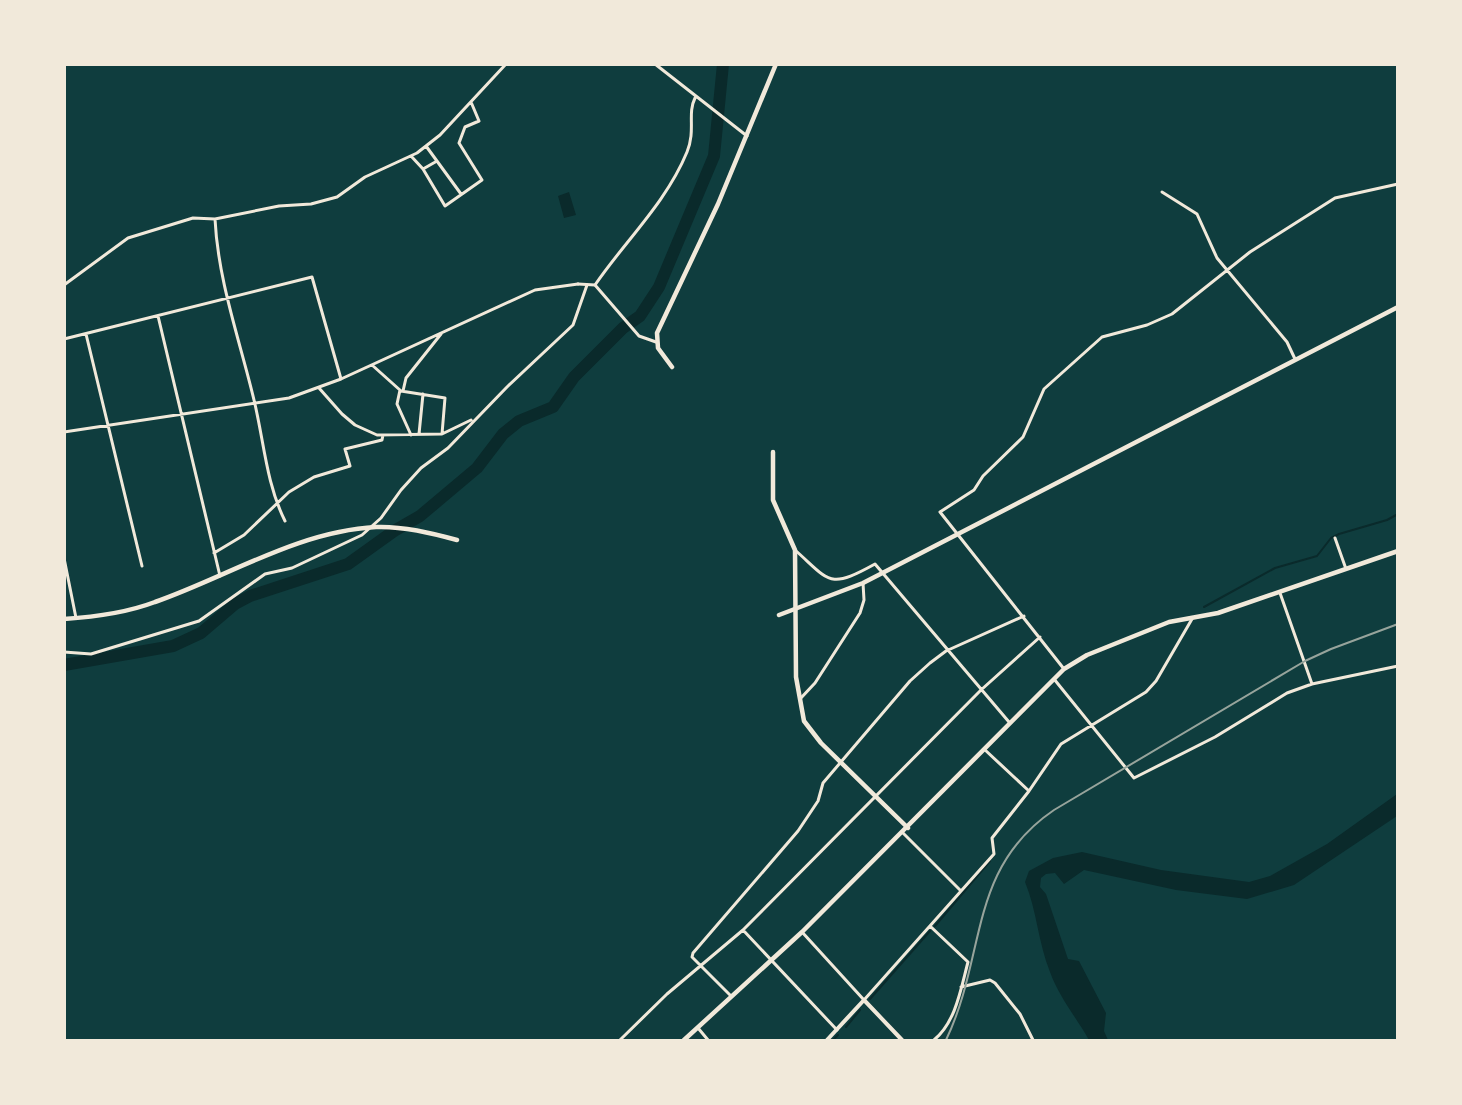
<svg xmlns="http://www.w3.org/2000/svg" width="1462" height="1105" viewBox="0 0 1462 1105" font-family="Barlow,sans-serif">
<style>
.water{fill:#0a2a2b}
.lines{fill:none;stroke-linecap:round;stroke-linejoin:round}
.stream{stroke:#0a2a2b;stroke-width:2}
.river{stroke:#0a2a2b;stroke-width:12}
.minor{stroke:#f1e9da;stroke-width:3}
.tertiary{stroke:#f1e9da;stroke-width:3}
.secondary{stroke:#f1e9da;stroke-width:4}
.primary{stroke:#f1e9da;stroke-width:4.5}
.trunk{stroke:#f1e9da;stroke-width:4.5}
.rail{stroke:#97a49c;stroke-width:2}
</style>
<rect width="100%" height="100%" fill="#0f3d3e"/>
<path class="water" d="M569,192l7,23 -12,3 -6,-22z
M1397,794v22l-103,69 -47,14 -71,-9 -92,-20 -20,14 -9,-11 -9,1 -5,4 -1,9 6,7 22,65 11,2 27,52 -2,18 4,9h-19c-13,-23 -30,-43 -39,-68 -12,-30 -13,-61 -25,-90l4,-11 24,-13 29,-6 79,18 88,12 21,-6 57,-32z"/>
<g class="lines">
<path class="stream" d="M1204,607l71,-39 42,-12 14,-18 8,-4 48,-14 11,-6
M935,926l55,-65
M870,999l60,-68
M846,1027l14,-17
M833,1040l5,-5"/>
<path class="river" d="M64,665l109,-19 28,-13 34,-29 15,-8 98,-32 46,-33 26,-15 57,-48 26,-34 16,-13 34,-14 21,-30 49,-49 17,-12 19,-29 55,-131 9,-92"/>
<path class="minor" d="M655,64l92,72
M426,146l35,48
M411,156l12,13 22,37 37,-26 -23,-37 6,-16 14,-6 -8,-19
M423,169l14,-8
M1162,192l35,22 20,44 70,84 8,17
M215,219c3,62 25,122 39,181 10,41 12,83 31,121
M64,285l64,-47 65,-20 22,1 64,-13 32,-2 26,-7 28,-20 52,-24 23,-18 66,-71
M595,285c30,-44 71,-82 92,-133 9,-22 0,-38 8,-54
M158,316l62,260
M86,334l56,232
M64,339l248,-62 29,102
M372,365l29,26 44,7 -3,36
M319,388l23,26 13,11 22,10 65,-1 29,-14
M400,390l-3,14 14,31
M403,391l3,-13 35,-44
M64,432l225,-34 52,-19 194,-89 43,-6
M419,434l4,-40
M1335,538l11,31
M795,550c35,31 33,40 80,14l134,158
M214,553l30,-18 45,-43 25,-15 36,-11 -5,-17 37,-9 1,-5
M64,558l12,60
M1280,593l32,91
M64,652l27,2 108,-33 66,-47 27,-6 70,-33 19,-17 20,-28 20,-22 27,-20 59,-61 66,-62 14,-40
M1064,669l-124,-157 34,-22 9,-14 40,-39 21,-48 58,-52 45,-12 25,-11 78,-62 85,-54 63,-14
M1054,679l80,99 81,-41 72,-44 25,-9 86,-18
M984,749l45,42
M903,833l58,58
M930,926l38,36c-7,26 -12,60 -34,78
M743,930l94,100
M802,932l62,68 130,-146 -2,-16 37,-47 32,-47 85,-52 10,-11 36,-62
M961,987l29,-7 5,3 25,31 13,26
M731,996l-39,-39 1,-4 105,-122 20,-30 5,-18 87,-102 20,-18 16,-12 78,-35
M620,1040l47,-46 76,-64 238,-240 59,-53"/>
<path class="tertiary" d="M578,284l17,1 44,51 17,6
M800,699l15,-16 45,-70 4,-13 -1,-17
M698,1028l10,12"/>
<path class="secondary" d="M827,1040l37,-40 38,40"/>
<path class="primary" d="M672,367l-14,-19 -1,-15 61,-129 58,-140
M773,452v48l22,50 1,127 8,44 17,22 87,85"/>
<path class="trunk" d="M779,615l84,-32 535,-276
M64,619c31,-2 62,-6 91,-17 72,-25 143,-71 221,-75 27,-1 55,6 81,13
M684,1040l118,-108 262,-263 23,-14 82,-33 49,-9 180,-62"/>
<path class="rail" d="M946,1040c41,-85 21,-171 108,-230l251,-149 26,-12 67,-25"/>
</g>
<rect width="1462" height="1105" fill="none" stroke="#f1e9da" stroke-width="132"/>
</svg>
